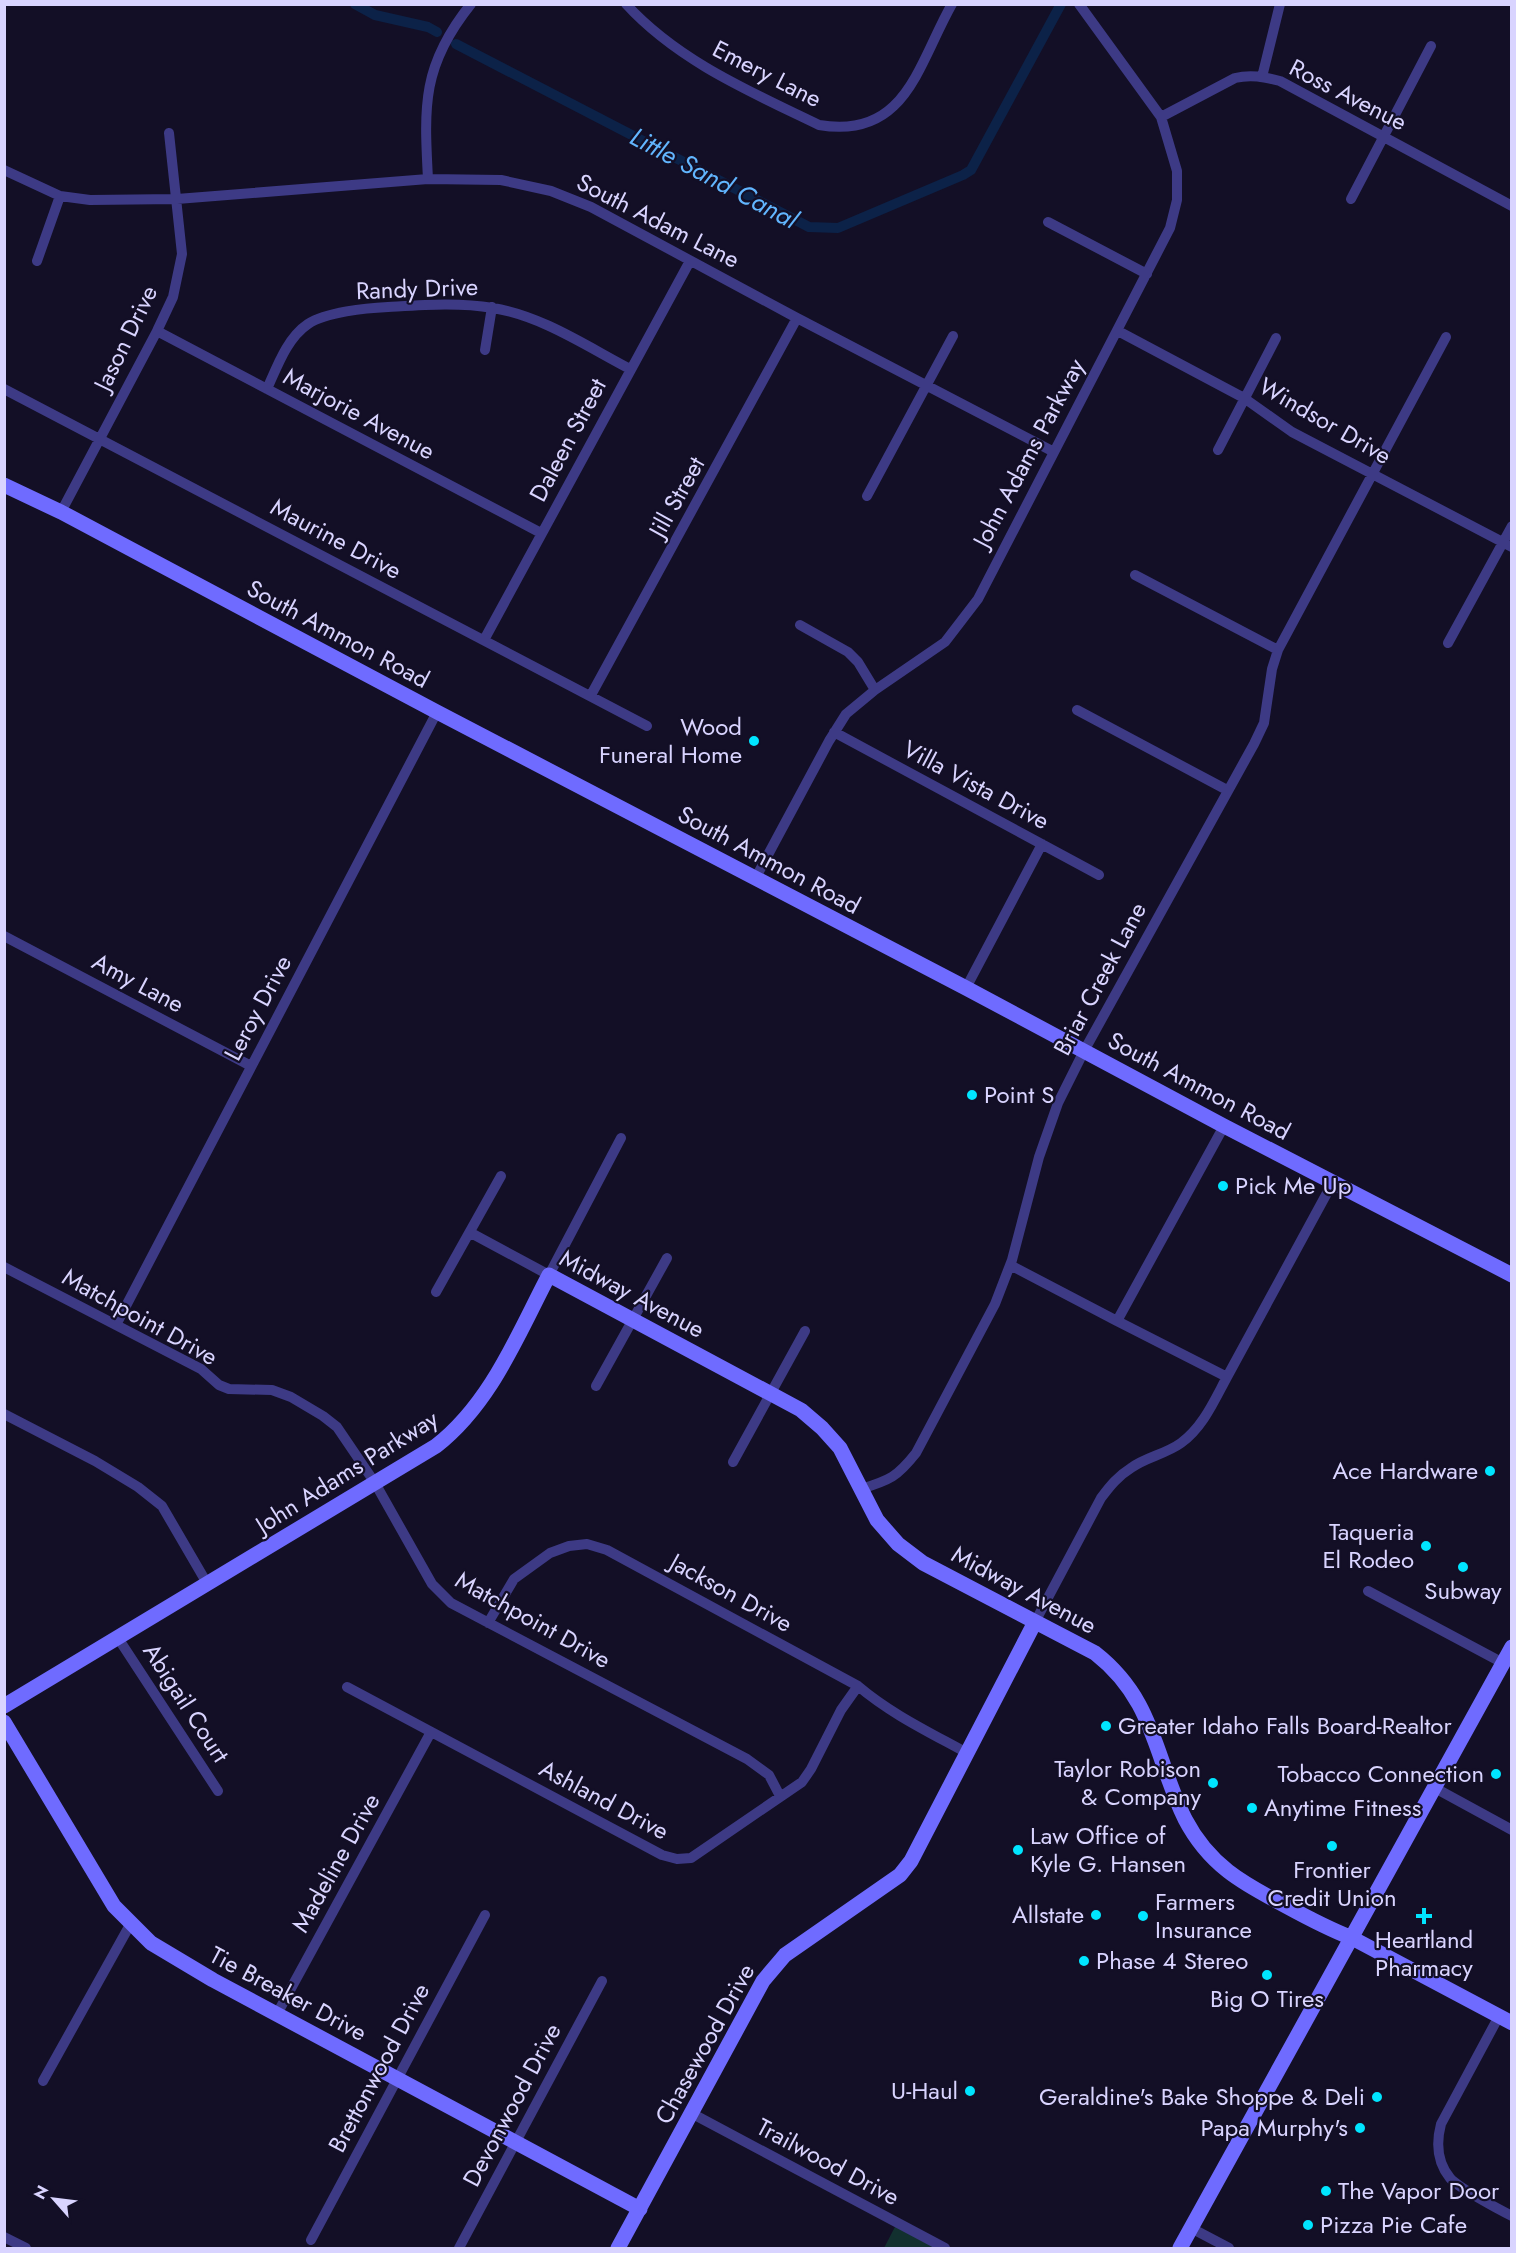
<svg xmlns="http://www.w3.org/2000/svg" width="1516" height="2253" viewBox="0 0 1516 2253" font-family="Jost,sans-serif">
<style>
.green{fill:#12302f}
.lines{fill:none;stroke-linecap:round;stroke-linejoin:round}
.canal{stroke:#0c2248;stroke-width:10}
.street{stroke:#3d3a85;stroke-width:10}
.secondary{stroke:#6f6bff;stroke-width:15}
.poi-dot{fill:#00e5ff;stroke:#130f26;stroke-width:2}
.labels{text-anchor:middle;stroke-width:4.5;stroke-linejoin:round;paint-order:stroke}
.street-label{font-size:24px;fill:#d9d4ff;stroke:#130f26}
.poi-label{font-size:24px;fill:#d9d4ff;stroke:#130f26;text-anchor:end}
.water-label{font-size:26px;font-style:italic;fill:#62b6ff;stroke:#130f26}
</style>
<rect width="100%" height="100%" fill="#130f26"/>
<path class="green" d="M897,2223l48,25h-61z"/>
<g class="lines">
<path class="canal" d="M355,4l20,11 53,12 9,5
M456,44l353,183 29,1 125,-53 8,-5 90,-166"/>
<path class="street" d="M626,4c52,57 125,88 193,121 87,15 99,-61 133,-121
M1262,77l18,-73
M1161,117l74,-39c16,-4 29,-1 45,3l232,125
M4,170l56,26 30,4 87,-1 251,-20 73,1 50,11 40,16 206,111 257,134
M428,179c-4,-74 -6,-114 43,-175
M1351,199l80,-153
M1048,222l99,52
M37,261l23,-65
M157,331l384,202
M1118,331l126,67 48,34 220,115
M485,350l7,-43
M4,389l643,337
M267,389c10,-22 20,-51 41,-65 18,-12 58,-16 80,-17 34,-2 70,-5 105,1 49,8 93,38 137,61
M1218,450l58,-112
M867,496l86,-160
M61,512l96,-181 16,-34 9,-43 -13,-121
M1135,575l143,75
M800,625l48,27 10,10 17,28
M484,640l206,-379
M1448,643l64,-117
M591,695l206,-377
M1077,710l150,80
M834,732l265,143
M755,879l74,-138 17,-27 29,-24 70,-48 33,-43 192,-371 7,-28v-29l-16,-54 -82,-113
M4,936l247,130
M966,988l76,-144
M471,1233l78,42 72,-137
M1010,1265l107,56 107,-195
M4,1267l197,102 18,16 10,4 43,1 19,7 32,19 14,11 38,56 57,101 19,19 296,156 22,16 11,21
M436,1292l65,-116
M116,1325l321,-613
M1227,1377l106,-195
M596,1386l71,-128
M4,1414l91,47 43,26 24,19 46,79
M733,1462l72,-131
M861,1489c29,-9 36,-12 55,-36l79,-149 17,-44 27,-103 19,-54 26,-52 170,-307 10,-21 8,-54 6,-19 168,-313
M1368,1591l135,72
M1035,1622l66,-124c9,-12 17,-22 30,-30 15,-11 35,-14 50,-25 22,-16 33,-42 46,-66l-110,-56
M488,1623l26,-44 36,-26 19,-7 18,-2 20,6 251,136c33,28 71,46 109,67
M118,1638l100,153
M347,1687l315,168 15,4 14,-1 111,-76 9,-13 30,-59 17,-24
M1435,1788l77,42
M277,2014l154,-282
M1499,2016l-58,108c-5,19 -4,38 9,54 7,9 50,32 62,38
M43,2081l88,-158
M691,2113l254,135
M1191,2228l38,20
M4,2237l22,11
M311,2240l174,-325
M459,2248l143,-267"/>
<path class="secondary" d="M4,485l57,27 376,200 529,276 258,138 288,149
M4,1706l432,-260c55,-43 81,-110 113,-171l252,135 21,18 18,20 37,72 21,24 25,19 172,90c60,47 59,103 90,166 24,46 57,64 101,87 22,12 43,23 66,32l160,85
M4,1722l110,184 37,37 62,37 427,229
M618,2248l145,-267 22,-26 115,-80 11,-14 124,-239
M1180,2248l332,-601"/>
</g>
<g class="poi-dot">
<circle cx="754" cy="741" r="6"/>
<circle cx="972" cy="1095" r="6"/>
<circle cx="1223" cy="1186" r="6"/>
<circle cx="1490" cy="1471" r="6"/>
<circle cx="1426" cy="1546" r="6"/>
<circle cx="1463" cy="1567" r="6"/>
<circle cx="1106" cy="1726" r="6"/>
<circle cx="1496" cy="1774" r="6"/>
<circle cx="1213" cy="1783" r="6"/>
<circle cx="1252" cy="1808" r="6"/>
<circle cx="1332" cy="1846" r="6"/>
<circle cx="1018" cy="1850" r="6"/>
<circle cx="1096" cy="1915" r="6"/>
<circle cx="1143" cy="1916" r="6"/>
<path d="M1421 1907h6v6h6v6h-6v6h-6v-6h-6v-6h6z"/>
<circle cx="1084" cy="1961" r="6"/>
<circle cx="1267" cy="1975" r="6"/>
<circle cx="970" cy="2091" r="6"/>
<circle cx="1377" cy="2097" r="6"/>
<circle cx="1360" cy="2128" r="6"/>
<circle cx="1326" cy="2191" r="6"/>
<circle cx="1308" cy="2225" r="6"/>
</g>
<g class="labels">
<g class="street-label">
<text transform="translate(767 74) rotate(27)" y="8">Emery Lane</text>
<text transform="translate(1348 95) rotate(27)" y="8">Ross Avenue</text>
<text transform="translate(658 221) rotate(27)" y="8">South Adam Lane</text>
<text transform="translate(417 289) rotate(-2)" y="8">Randy Drive</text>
<text transform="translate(126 338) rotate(-64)" y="8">Jason Drive</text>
<text transform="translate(359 414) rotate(28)" y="8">Marjorie Avenue</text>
<text transform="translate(1325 421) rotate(30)" y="8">Windsor Drive</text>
<text transform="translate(568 440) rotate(-62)" y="8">Daleen Street</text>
<text transform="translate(1029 453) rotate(-62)" y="8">John Adams Parkway</text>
<text transform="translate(677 497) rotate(-61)" y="8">Jill Street</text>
<text transform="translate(336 539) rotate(28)" y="8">Maurine Drive</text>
<text transform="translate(338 634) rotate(28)" y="8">South Ammon Road</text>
<text transform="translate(976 785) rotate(28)" y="8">Villa Vista Drive</text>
<text transform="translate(769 860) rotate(28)" y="8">South Ammon Road</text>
<text transform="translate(1100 979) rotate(-62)" y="8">Briar Creek Lane</text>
<text transform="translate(138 983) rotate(28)" y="8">Amy Lane</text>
<text transform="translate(258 1008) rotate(-62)" y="8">Leroy Drive</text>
<text transform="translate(1199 1086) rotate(28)" y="8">South Ammon Road</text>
<text transform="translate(632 1294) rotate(28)" y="8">Midway Avenue</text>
<text transform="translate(140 1317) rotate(29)" y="8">Matchpoint Drive</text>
<text transform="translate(347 1472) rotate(-32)" y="8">John Adams Parkway</text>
<text transform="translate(1024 1590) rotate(28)" y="8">Midway Avenue</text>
<text transform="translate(731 1593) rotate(29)" y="8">Jackson Drive</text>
<text transform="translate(533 1620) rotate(29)" y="8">Matchpoint Drive</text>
<text transform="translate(186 1703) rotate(57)" y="8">Abigail Court</text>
<text transform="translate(604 1800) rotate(28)" y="8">Ashland Drive</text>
<text transform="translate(336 1863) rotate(-61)" y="8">Madeline Drive</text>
<text transform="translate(288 1994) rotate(28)" y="8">Tie Breaker Drive</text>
<text transform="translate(705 2044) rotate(-61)" y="8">Chasewood Drive</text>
<text transform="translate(379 2068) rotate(-62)" y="8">Brettonwood Drive</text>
<text transform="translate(512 2105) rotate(-62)" y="8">Devonwood Drive</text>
<text transform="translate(828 2162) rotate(28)" y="8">Trailwood Drive</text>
</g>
<g class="poi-label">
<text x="742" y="735">Wood<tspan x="742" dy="28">Funeral Home</tspan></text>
<text x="984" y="1103" text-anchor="start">Point S</text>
<text x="1235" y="1194" text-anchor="start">Pick Me Up</text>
<text x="1478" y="1479">Ace Hardware</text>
<text x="1414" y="1540">Taqueria<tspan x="1414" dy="28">El Rodeo</tspan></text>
<text x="1463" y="1599" text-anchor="middle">Subway</text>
<text x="1118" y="1734" text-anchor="start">Greater Idaho Falls Board-Realtor</text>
<text x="1201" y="1777">Taylor Robison<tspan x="1201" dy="28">&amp; Company</tspan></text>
<text x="1484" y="1782">Tobacco Connection</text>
<text x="1264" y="1816" text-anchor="start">Anytime Fitness</text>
<text x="1030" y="1844" text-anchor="start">Law Office of<tspan x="1030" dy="28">Kyle G. Hansen</tspan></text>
<text x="1332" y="1878" text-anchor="middle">Frontier<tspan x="1332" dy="28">Credit Union</tspan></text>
<text x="1155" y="1910" text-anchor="start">Farmers<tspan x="1155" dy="28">Insurance</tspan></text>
<text x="1084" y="1923">Allstate</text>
<text x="1424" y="1948" text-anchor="middle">Heartland<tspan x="1424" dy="28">Pharmacy</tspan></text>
<text x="1096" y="1969" text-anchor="start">Phase 4 Stereo</text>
<text x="1267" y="2007" text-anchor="middle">Big O Tires</text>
<text x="958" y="2099">U-Haul</text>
<text x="1365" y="2105">Geraldine's Bake Shoppe &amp; Deli</text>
<text x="1348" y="2136">Papa Murphy's</text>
<text x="1338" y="2199" text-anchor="start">The Vapor Door</text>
<text x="1320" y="2233" text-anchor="start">Pizza Pie Cafe</text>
</g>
<g class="water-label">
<text transform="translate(714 178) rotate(28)" y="9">Little Sand Canal</text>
</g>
</g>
<rect width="1516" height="2253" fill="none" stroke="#d9d4ff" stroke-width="12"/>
<g transform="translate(54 2199) rotate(298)" stroke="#130f26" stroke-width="4.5" paint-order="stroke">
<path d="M0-4.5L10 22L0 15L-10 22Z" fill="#d9d4ff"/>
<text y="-9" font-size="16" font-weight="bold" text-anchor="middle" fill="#d9d4ff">N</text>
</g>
</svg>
